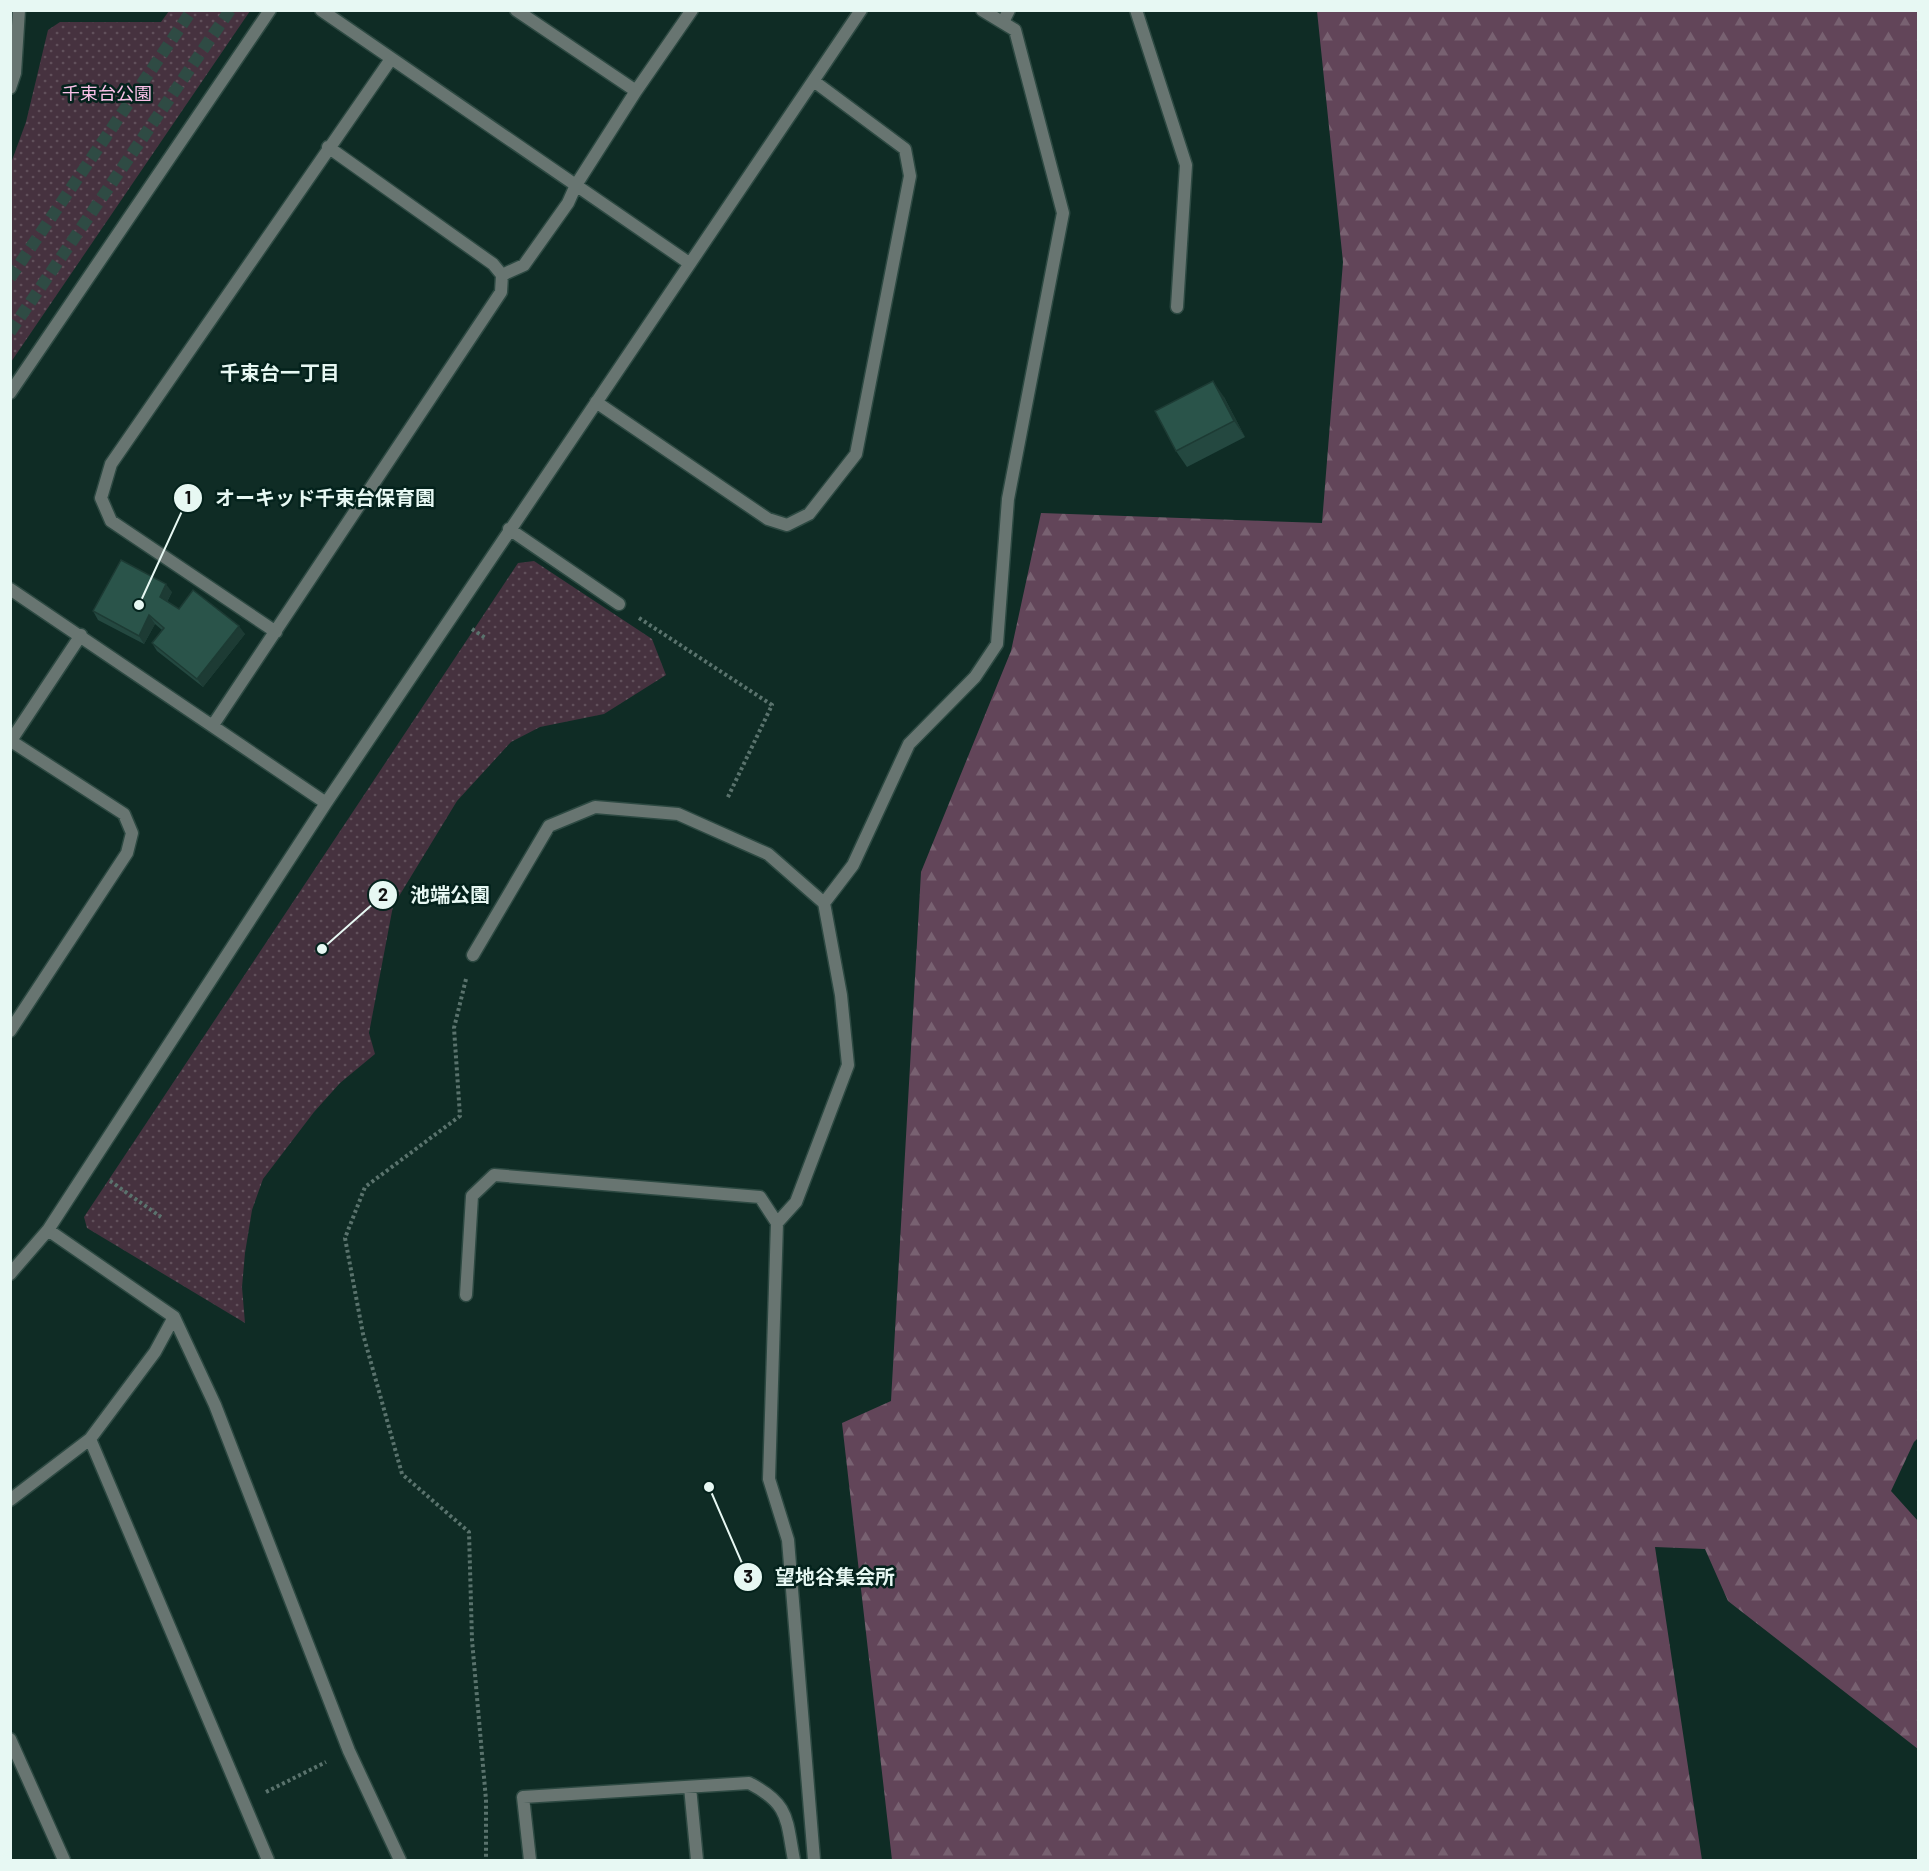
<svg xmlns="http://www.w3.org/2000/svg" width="1929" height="1871" viewBox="0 0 1929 1871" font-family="Barlow,'Noto Sans JP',sans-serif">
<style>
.forest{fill:url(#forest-firs)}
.park{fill:url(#park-dots)}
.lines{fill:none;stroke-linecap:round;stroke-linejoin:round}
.secondary-tunnel{stroke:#2f4b44;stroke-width:12;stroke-dasharray:12 6;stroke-linecap:butt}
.lane-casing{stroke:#2d4942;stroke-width:15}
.street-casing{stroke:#2d4942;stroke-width:15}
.path{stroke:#5a736d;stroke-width:4;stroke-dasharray:3 3;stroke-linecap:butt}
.lane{stroke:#687571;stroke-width:12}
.street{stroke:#687571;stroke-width:12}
.wall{fill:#244840}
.shaded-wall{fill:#1d3b34}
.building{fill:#2a544a;stroke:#1d3b34;stroke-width:1.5}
.labels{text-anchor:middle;stroke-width:5;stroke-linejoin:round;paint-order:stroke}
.park-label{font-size:18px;fill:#fac1e8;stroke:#04221c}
.neighbourhood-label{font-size:20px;font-weight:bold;fill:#e7f8f3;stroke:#04221c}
.leader{fill:none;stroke:#e7f8f3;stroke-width:2}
.callout-dot{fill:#e7f8f3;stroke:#04221c;stroke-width:2}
.mark-label{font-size:18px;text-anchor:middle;font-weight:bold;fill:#111}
.callout-label{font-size:20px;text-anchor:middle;font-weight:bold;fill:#e7f8f3;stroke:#04221c;stroke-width:5;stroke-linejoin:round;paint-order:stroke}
</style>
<defs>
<pattern id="forest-firs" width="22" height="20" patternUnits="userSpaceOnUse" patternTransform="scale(1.5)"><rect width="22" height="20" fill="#624559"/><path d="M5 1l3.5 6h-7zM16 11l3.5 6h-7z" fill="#786171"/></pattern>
<pattern id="park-dots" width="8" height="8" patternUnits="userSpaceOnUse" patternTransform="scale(1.5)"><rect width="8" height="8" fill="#46323f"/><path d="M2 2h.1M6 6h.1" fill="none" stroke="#61505b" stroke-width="1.8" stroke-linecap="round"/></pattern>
</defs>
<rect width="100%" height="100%" fill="#0f2c25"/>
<path class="forest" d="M1317,11h601v1427l-4,4 -23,49 27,30v228l-190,-148 -23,-52 -50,-2 47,313h-810l-50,-437 49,-22 30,-529 90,-221 30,-138 281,10 21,-261z"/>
<path class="park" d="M169,11h81l-239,351v-199l15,-41 22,-92 12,-8h101z
M534,561l118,78 14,36 -62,39 -64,13 -29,15 -54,59 -64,105 -24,127 6,21 -35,29 -26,29 -51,67 -11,31 -7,43 -3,34 3,36 -158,-95 -3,-11 434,-654z"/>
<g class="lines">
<path class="secondary-tunnel" d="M10,278l182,-268
M10,332l220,-322"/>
<defs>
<path id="lane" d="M1136,10l50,155 -9,142
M1003,22l6,-12"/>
<path id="street" d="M321,10l368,253
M516,10l120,81
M10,88l5,-15 4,-63
M502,275l22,-10 44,-62 8,-18 60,-94 56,-81
M10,393l260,-383
M596,402l172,117 19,6 22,-11 47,-60 54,-278 -5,-27 -90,-67
M509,529l110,75
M10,589l316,214
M276,632l-165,-111 -10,-23 10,-34 280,-405
M213,725l288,-433 1,-17 -9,-11 -165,-117
M10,742l71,-107
M824,903l29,-38 56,-121 66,-67 22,-33 11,-145 55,-286 -48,-183 -33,-20
M473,955l76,-129 46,-19 83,7 90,40 56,49 17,92 7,70 -52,137 -19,21
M10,1031l117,-178 5,-20 -8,-19 -113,-73
M48,1230l126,87 41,88 134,346 51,109
M10,1274l38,-44 278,-427 535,-793
M466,1295l6,-99 22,-21 266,22 17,26 -8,256 19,61 26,320
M90,1439l178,421
M10,1500l80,-61 65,-87 19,-35
M10,1739l54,121
M690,1787l7,73
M530,1860l-7,-63 226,-14c41,21 37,36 45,77"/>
</defs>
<use href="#lane" class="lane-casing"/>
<use href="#street" class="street-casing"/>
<path class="path" d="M639,618l133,87 -45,94
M472,629l15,10
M466,979l-12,49 6,88 -95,71 -20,51 18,96 39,140 67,58 3,108 14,160v60
M110,1181l51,36
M266,1792l60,-30"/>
<use href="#lane" class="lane"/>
<use href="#street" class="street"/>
</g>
<path class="wall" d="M1224,397l21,40 -58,30 -11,-16z
M172,592l-5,10 12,7 66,25 -42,53 -46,-36 -5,-8 10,-13 -7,-6 -11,20 -46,-24 -5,-9z"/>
<path class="shaded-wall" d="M1213,381l11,16 21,40 -11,-16z
M166,584l6,8 -7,13 -5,-8z
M149,615l6,9 -11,20 -5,-8z
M239,626l6,8 -42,53 -6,-8z"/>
<path class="building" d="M1213,381l21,40 -58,30 -21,-40z
M121,560l45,24 -6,13 19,12 14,-19 46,36 -42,53 -45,-36 12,-15 -15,-13 -10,21 -46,-25z"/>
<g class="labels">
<g class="park-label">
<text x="107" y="100">千束台公園</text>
</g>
<g class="neighbourhood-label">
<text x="280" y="380">千束台一丁目</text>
</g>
</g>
<path class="leader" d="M139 605L188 498M322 949L383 895M709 1487L748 1577"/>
<g class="callout-dot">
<circle cx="139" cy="605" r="6"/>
<circle cx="322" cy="949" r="6"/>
<circle cx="709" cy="1487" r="6"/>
<circle cx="188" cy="498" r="15"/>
<circle cx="383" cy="895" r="15"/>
<circle cx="748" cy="1577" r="15"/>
</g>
<g class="mark-label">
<text x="188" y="504">1</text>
<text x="383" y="901">2</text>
<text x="748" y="1583">3</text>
</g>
<g class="callout-label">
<text x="325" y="505">オーキッド千束台保育園</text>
<text x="450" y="902">池端公園</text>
<text x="835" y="1584">望地谷集会所</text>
</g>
<rect width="1929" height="1871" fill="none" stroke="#e7f8f3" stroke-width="24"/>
</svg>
